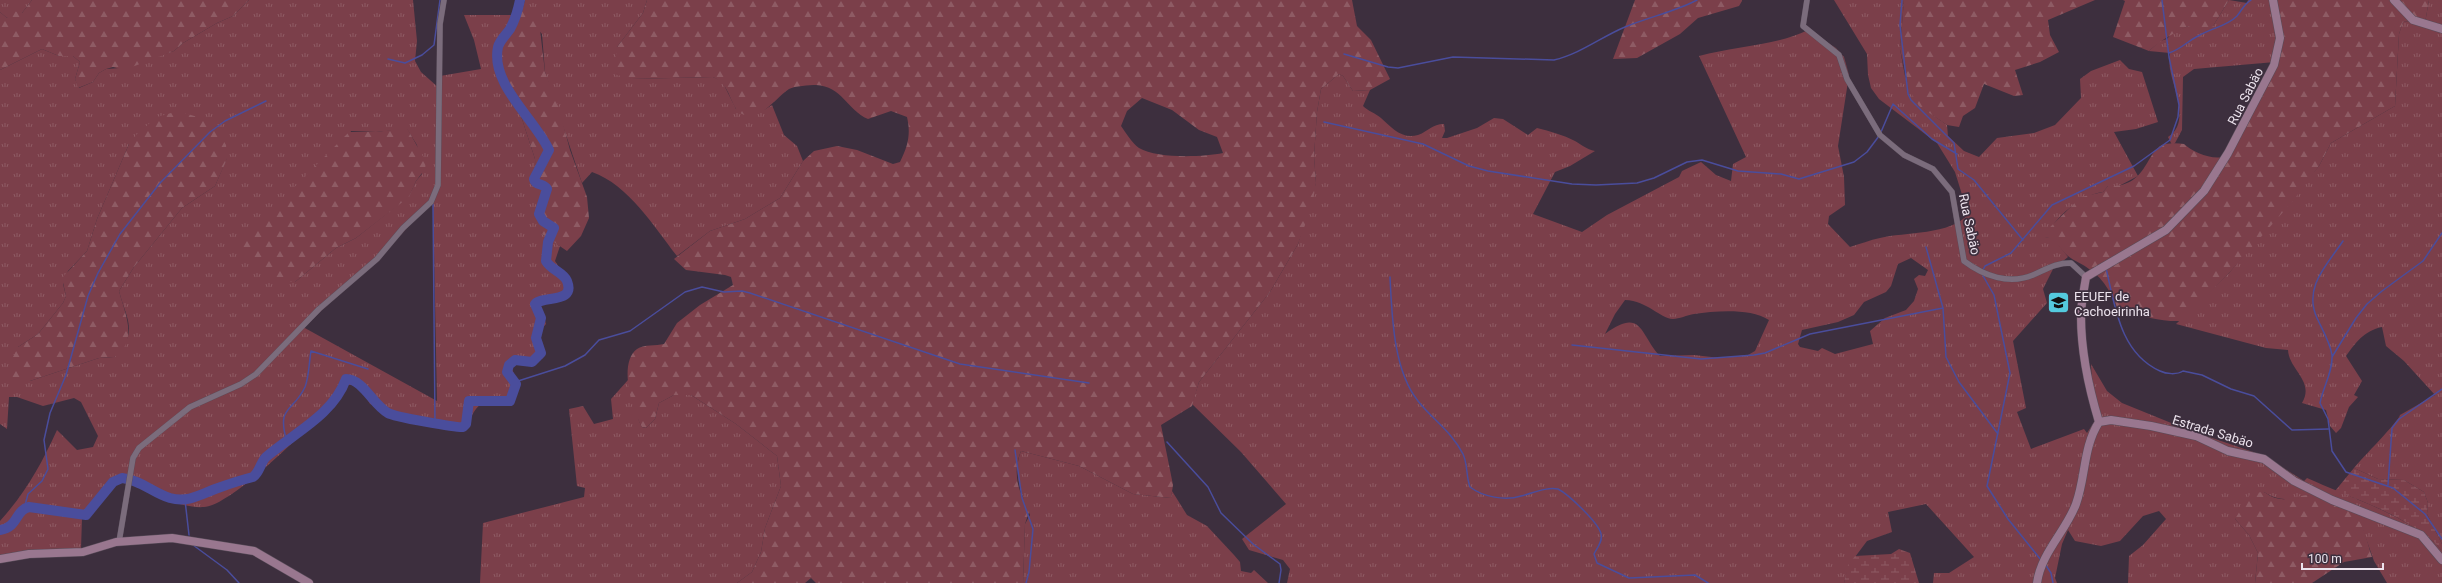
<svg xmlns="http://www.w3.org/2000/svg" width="2442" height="583" viewBox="0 0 2442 583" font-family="Roboto,sans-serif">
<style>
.grass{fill:url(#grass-tufts);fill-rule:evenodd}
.forest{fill:url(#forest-firs);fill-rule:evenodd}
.wetland{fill:url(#wetland-marsh)}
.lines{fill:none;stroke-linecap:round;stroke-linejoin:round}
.stream{stroke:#4a4d9c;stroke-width:1.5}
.river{stroke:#4a4d9c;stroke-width:10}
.street-casing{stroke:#584c59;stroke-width:6}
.secondary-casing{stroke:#584c59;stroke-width:9}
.street{stroke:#7b6c7c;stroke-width:5.5}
.secondary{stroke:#99778f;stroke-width:8}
.labels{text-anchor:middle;stroke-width:3.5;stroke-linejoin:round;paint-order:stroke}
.street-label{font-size:13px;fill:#ece3ed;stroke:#3d2f3e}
.poi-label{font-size:13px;fill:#ece3ed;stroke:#3d2f3e;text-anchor:start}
</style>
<defs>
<pattern id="grass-tufts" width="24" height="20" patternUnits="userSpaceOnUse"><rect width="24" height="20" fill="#7b3f4a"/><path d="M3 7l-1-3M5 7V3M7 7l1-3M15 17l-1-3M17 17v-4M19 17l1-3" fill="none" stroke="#8e5b64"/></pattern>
<pattern id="forest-firs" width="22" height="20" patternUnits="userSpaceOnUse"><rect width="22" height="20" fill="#7b3f4a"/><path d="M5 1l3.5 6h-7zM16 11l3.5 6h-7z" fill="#8e5b64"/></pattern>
<pattern id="wetland-marsh" width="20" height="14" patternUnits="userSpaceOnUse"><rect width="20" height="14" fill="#7b3f4a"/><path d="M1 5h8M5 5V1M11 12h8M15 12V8" fill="none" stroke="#8e5b64"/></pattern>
</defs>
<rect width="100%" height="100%" fill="#3d2f3e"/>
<path class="grass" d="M0,0h32l-10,13 -15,5 -7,-6z
M249,0h164l4,41 -2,20 6,11 18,16 1,-12 41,-7 -7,-29 -10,-25h49l-12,30v25l21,49 13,40 7,75 18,12 -5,15 14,22v9l-9,9 -20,2 6,21 -9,10 6,24 -11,6 -21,1 7,22 -7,15c-26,-5 -35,0 -44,25l-5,2 -5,-6 -66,-12 -21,-7 -11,-19h-11c-20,25 -115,121 -144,122 -11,1 -26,-3 -36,-7 -4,-2 -7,-7 -12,-9 -13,-5 -27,-8 -41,-9l-33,36 -1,31 -81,9v-37c26,-29 41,-56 57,-91l20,20 16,-3 5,-11 -17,-34 -7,-4 -31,8 -26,-9h-8l-2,32 -7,-5v-354l42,-21 17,7h14l7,6 -5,17 4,9 14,-6 6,-9 7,-4 14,-1 54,-17 9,-8 34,-20 16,-7zM407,129l10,16 5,29 -6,7 -7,15 -53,42 -20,10 -41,34 56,-151 25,1zM129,144l98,14 -12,28 -33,22 -48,59 -15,24c8,30 20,41 -5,66l-15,1 -69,23 -12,-34 20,-13 25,-31 3,-7 -3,-12 5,-13 19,-20 10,-32zM433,200l4,201 -134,-74 71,-63z
M525,0h122l-4,13 -26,34 14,32 82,-2 9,4 14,28 28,1 8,-5 12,30 13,11 6,15 -23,37 -35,21 -35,12 -33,25c-23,-29 -48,-71 -85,-84l-10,11 -37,-111 -3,-38 -20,-23z
M1834,0h70l-4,49 5,27 15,30 27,19 1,11 16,15 15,6 18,-19 37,-5 21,-8 26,-27 -1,-19 11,-8 29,-11 9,9 13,3 16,50 -22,7 -22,3 24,44 -21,11 -9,-1 -5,6c-23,3 -47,25 -58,45l8,1 15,19 -15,12 -10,20 4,14 -34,38 13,67 -9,4 14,37 53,-20 3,4 7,-11 -3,-58 16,27 15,12 64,26 79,27 39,25 3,-3c37,17 111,41 135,73v32h-55l-13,-22 -11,-31 -55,-35c-16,6 -30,6 -44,-3l-29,27 14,16 9,18 -3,30h-127l1,-27 14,-11 23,-26 -7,-8 -16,5 -23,25 -19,5 -26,-5 -7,-11 -6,14 -7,34 2,5h-124l1,-10h15l25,-16 -48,-53 -38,8 4,20 -25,9 -18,24 -5,18h-557l3,-14 -7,-9 -34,-10 -7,-11 44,-35 -45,-52 -49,-48 7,-22 71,-90 28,-48 18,-61 -2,-27 3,-44 4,-23 18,-15 4,2 10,15 17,-1 -7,16c5,5 12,7 18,12 10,9 21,22 37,17 11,-4 14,-11 26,-11l1,7 -3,7h5l30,-10 17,-10 9,1 25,16 9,-7c13,3 26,7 38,13 7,4 11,8 20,10l-25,15 -15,6 -22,42 49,18 25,-17 72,-38 3,-6 19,-9 15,13 15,6 2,-17 13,-7 -47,-101c36,-10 76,-10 109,-26l28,18 8,9 5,18 -11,71 6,31 1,28 -16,11 -1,8 22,23c10,-3 20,-7 30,-9 24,-6 72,-3 88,-24l-13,-42 -18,-29 -58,-44 -8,-11 -3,-13 -1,-21zM1911,258l17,12 -3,6 -6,-1 -5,4 4,10 -4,12 -8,9 -21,8 -15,13 3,13 -38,10 -13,-6 -4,3 -18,-4 -2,-3 4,-14 36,-8 16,-7 10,-13 22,-10 5,-6 7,-22zM1625,300c23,1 34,18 48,19 6,0 14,-4 21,-5 22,-3 56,-6 75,6l-14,31 -7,4 -28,3 -26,-3 -34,1c-20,-20 -17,-50 -55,-22l10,-20z
M2229,0l18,3 1,-3h28l6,43 -1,11 -6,8 -81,7 -11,8 -1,53 -7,13 -3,2 -4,-8c23,-14 5,-49 2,-68 -1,-5 0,-11 0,-16l-21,-2 11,-10 7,-2 5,-6 16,-7h25z
M2429,0h13v544l-15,-30 1,-11 -4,-11 -20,-12 -26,-1 -24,-11c7,-9 45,-47 46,-53l35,-20 -31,-34 -18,-15 -4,-19c-18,4 -26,15 -36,29l16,25 -8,14 4,2 -9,10 -8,21 -5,5 -6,-7 -4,-16 -24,-7c13,-22 -13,-33 -14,-53l-22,-2 -90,-24 53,-51 90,-107 12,-23 64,-37 4,-72 4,-12 13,-2 9,3z
M628,380l11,41 3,6 4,1 9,-9 4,-16 15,-8h17l45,29 41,32 4,30 -16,42 -4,24 -9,20 -15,11h-257l3,-60 101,-26 1,-9 -8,-2 -8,-77 14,-3 11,18 19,-5 -2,-20z
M1021,451l58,15 54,28 38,4 1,-7 15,24 20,11 27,29 6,7 1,9 10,2 3,-3 14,13h-245l2,-59 5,-9c-8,-20 -18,-42 -9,-64z"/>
<path class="forest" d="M32,0h217l-16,16 -16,7 -34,20 -9,8 -50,19 -11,-3 -7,2 -7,4 -6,9 -15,6 -3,-9 5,-17 -7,-6h-14l-17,-7 -42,21v-58l7,6 7,-7 8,2z
M647,0h705l5,26 14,14 19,39 -20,11 -17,1 -10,-15 -4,-2 -18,15 -4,23 -3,44 2,27 -4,23 -14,38 -28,48 -71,90 -7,24 -31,19 12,60 -2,13 -38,-4 -54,-28 -58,-15c-8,17 -5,44 10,55l-6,18 -2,59h-207l-5,-5 -6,5h-68l15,-11 9,-20 4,-24 16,-42 -4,-30 -41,-32 -45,-29h-17l-15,8 -4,16 -9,9 -4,-1c-10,-17 -24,-64 -5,-78 7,-5 19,-3 27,-5l13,-21 23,-18 33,-20 -2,-8 -6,-2 -39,-5 -12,-11 36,-28 35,-12 35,-21 23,-37 11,-10 23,-5 20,4 36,14 7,-2c8,-16 11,-28 7,-45l-16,-6 -23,8c-21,-9 -26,-33 -52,-34 -7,0 -21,1 -27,4 -13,8 -29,34 -47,25 -13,-7 -10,-29 -29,-37l-82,2 -17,-5 3,-27 26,-34zM1142,98l30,12 27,20 18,7 6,16c-20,4 -66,6 -84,-5 -7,-5 -13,-15 -18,-22l6,-15z
M1635,0h107v1l-3,5 -41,12 -18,16 -43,24 -24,1z
M1904,0h191l-47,20 2,15 9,17 -19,10 -25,8 8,25 -9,1 -30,-12 -9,24 -12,8 -4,11 -12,-2 -28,-19 -10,-17 -9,-40z
M2123,0h106l-16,26 -9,6 -16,-6c-14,7 -27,14 -39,25l-36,-14 12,-36z
M2276,0h153l-4,23 -9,-3 -13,2 -4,12 -4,72 -64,37 -12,23 -27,36 -63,71 -48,48c-21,1 -40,-7 -61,-6 -6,-17 -15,-36 -31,-46 -6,-5 -15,-8 -21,-13 -9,-7 -11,-17 -23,-19l-2,-3 38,-37 22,-5 5,-6c41,2 37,-37 57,-42 6,-1 13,-1 19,0 11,10 36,20 49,8l42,-90 6,-8 1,-11z
M514,9l19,5 6,7 6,51 13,33 12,45 17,47 2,21 -8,18 -14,15 -25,-17 -5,-16 -2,-59 -13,-40 -21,-49v-25l10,-21z
M178,111l26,8 13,11 9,15 1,14 -12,27 -33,22 -48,59 -15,24c6,23 20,50 -5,66l-15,1 -69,23 -22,-4 2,-14 8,-16 20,-13 25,-31 3,-7 -4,-18 25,-27 10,-32 32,-75 9,-11 19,-16z
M407,128l19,34 -1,7 -9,12 -7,16 -53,41 -20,10 -41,34h-24l-33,-38 4,-4 107,-108h27z
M2264,492c18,12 24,6 43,3 7,0 18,4 24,6 33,14 31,24 41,56l-28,5 -32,21h-57l3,-30 -9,-18 -14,-16 16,-26z"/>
<path class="wetland" d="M2354,468l24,11 26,1 20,12 4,11 -1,11 15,30v7c-18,-25 -77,-50 -107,-60z
M1899,549l11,4 9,30h-75l4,-18 7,-9 36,-2z"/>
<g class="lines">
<path class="stream" d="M1902,0l-2,25 8,69 3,6 43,43 4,26 16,11 49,60
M2169,53c14,-5 17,-11 29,-17 13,-8 28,-9 39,-20 5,-6 7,-12 14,-16
M1344,54l44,13 10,1 55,-11 101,3c26,-6 47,-23 71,-33 24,-10 49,-15 72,-27
M388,59l17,4 17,-8 12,-10 6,-45
M1324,122l99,22 46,22 19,5 84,13 24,1 41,-2 17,-5 33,-16 15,-2 36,11 43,3 18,5 55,-17 13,-10 12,-16
M1881,132l12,-28 39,35 25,15
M433,204l2,220
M2343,241c-16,24 -40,46 -26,77 5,11 13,24 15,37 1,17 -9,32 -12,48l8,16 4,32 14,21 47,16 32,26 17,25
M1926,247l17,61 3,49 13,25 39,52
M2106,268c9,38 14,85 54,103 6,3 17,4 23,0l19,4 29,14 23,7 38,34 36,-1
M1983,270l2,-4 26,-13 41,-48 82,-39 36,-26 8,-23 1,-12 -10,-48 -7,-57
M1982,274l12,21 16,78 -23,113 21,33 33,41
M1390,277c2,38 3,93 28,124 14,18 34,31 45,53 5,11 3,23 7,33 13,10 35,14 51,9 13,-3 24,-9 37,-7 10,5 41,34 43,45 2,7 -4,14 -7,20l3,9 32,15 66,-3 13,8
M1572,345l129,14 53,-4 11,-2 45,-19 133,-26
M2332,357l24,-39 11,-14 15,-13 41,-30 19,-28
M515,382l50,-16 20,-11 14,-15 31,-9 55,-39 17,-5 22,5 18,-1 8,2 210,71 129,19
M287,442c-11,-37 6,-29 18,-55 4,-10 4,-25 6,-36l57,18
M1167,442l41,45 13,26 32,31 27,20 1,6 -2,13
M1015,450l7,48 11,31 -4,43 -3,11
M2388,485l4,-57 7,-9 43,-30
M185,500l4,35
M24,509l4,-15 14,-13 6,-12 -4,-29 6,-27 16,-38 22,-79 10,-23 22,-39 40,-51 50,-51 15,-11 41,-20
M193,545l34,25 12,13
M2045,564l6,9 2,10"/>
<path class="river" d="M0,530c19,-3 15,-20 29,-23l57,8 27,-33 9,-4c19,2 31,15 48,20 19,5 31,-4 48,-10 11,-4 23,-8 35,-11 7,-5 7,-14 13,-20 28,-24 67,-42 80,-78 17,0 27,26 42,34 6,4 71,15 75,14l3,-3 3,-23h41l6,-17 -9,-12 2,-7 6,-5 17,2 9,-9 -5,-15 5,-20 -6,-14c8,-9 41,0 32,-23 -4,-9 -16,-11 -21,-20l2,-19 6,-14 -11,-7 -4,-7 8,-25c-3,-6 -12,-3 -13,-10l15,-29c-14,-31 -59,-66 -51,-103 2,-7 8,-12 12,-18 5,-9 8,-19 10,-29"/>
<defs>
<path id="street" d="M1807,0l-4,26 36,29 8,24 33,56 24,20 29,14 19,23 12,69c20,15 45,24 69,14 14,-6 22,-12 38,-12l15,14
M119,542l14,-84 6,-10 51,-41 51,-23 15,-10 63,-65 58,-50 26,-31 28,-26 7,-17 2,-161 4,-24"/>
<path id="secondary" d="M2394,0l19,20 29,9
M2099,422c-10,-33 -18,-70 -18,-106 0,-13 3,-26 5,-39l80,-47 38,-39 24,-38 46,-88 6,-27 -7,-38
M0,559l29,-5 54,-2 33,-10 56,-4 82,13 55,32
M2037,583c4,-30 29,-52 39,-79 10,-28 7,-57 23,-82l12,-2 40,6 45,10 32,15 36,8 30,22 38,19 89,35 21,25"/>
</defs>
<use href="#street" class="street-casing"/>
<use href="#secondary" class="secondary-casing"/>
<use href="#street" class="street"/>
<use href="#secondary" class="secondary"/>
</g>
<defs>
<symbol id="school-square" viewBox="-11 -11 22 22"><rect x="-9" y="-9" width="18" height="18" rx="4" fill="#54cade" stroke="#3d2f3e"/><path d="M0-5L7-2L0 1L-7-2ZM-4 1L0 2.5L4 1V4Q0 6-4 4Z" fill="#111"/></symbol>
</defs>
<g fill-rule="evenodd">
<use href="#school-square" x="2046" y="290" width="25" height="25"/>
</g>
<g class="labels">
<g class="street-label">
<text transform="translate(2245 96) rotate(-63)" y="5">Rua Sabäo</text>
<text transform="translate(1970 224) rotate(78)" y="5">Rua Sabäo</text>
<text transform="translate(2213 431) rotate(17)" y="5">Estrada Sabäo</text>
</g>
<g class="poi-label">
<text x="2074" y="301">EEUEF de<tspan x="2074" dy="15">Cachoeirinha</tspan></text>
</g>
</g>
<path d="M2302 563v6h81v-6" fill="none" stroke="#ece3ed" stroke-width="2"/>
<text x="2308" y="563" font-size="12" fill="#ece3ed" stroke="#3d2f3e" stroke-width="3" paint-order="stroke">100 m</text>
</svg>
